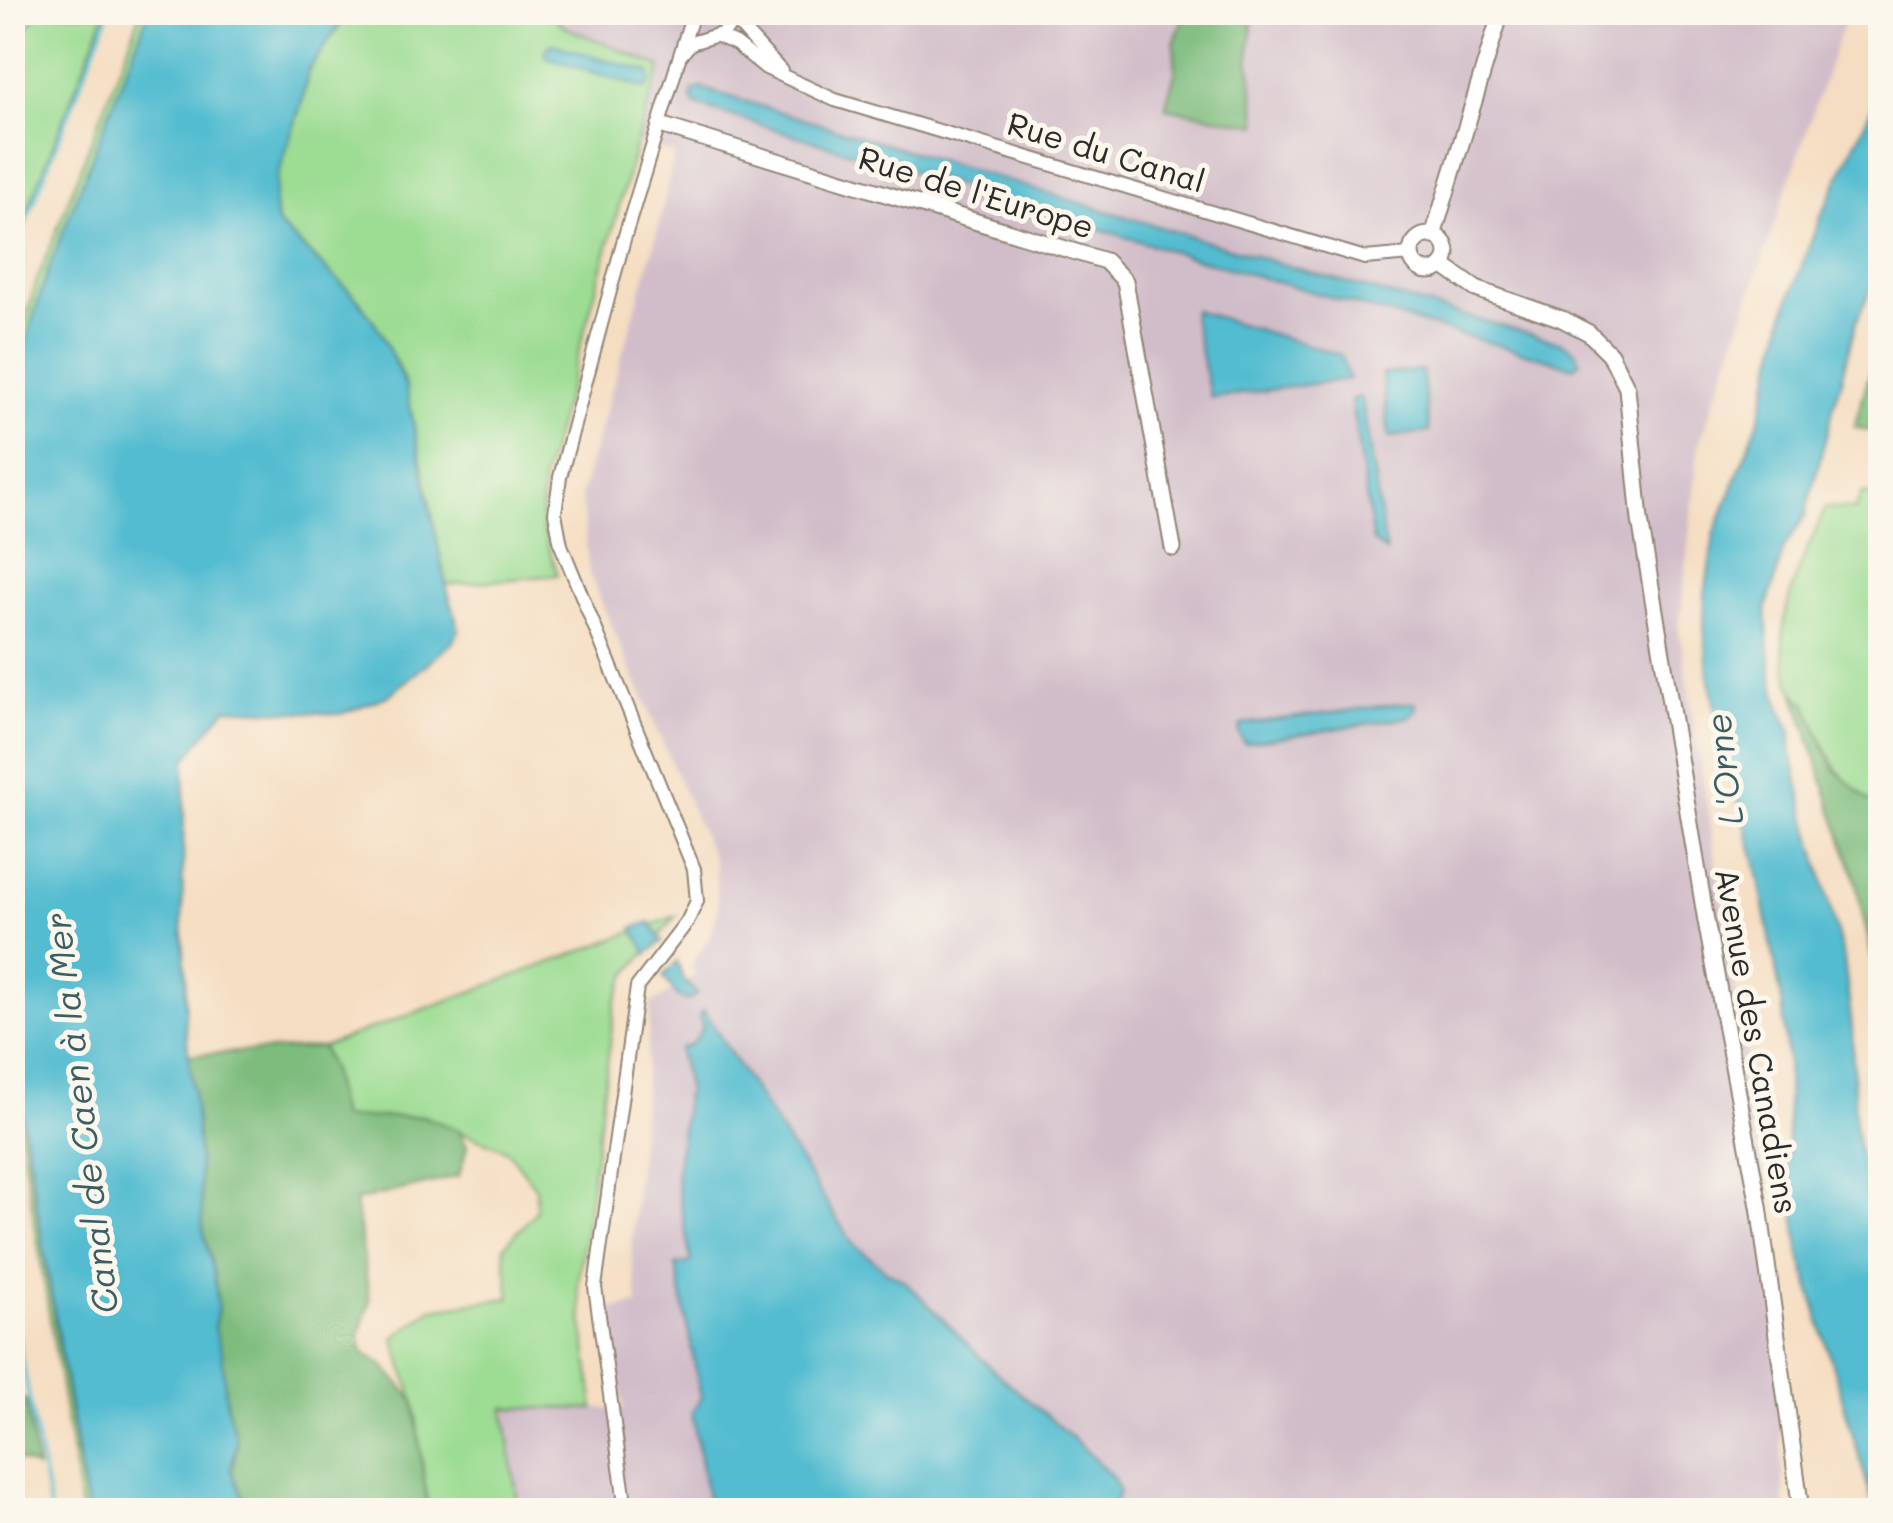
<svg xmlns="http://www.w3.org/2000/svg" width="1893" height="1523" viewBox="0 0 1893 1523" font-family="Mali,sans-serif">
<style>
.industrial{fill:#d1bdc9}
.green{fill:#9cdc93;stroke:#64845f;stroke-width:2.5}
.forest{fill:#7dbc7d;stroke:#547454;stroke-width:2.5}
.water{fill:#53bcd0;stroke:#3f747e;stroke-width:2.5}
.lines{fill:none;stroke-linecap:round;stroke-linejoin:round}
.stream{stroke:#53bcd0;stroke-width:4}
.minor-casing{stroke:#908476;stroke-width:16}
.tertiary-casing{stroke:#908476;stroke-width:19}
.minor{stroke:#fff;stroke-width:12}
.tertiary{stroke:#fff;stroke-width:15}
.labels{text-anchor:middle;stroke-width:10;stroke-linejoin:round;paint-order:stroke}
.street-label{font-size:32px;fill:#2b2b2b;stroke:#fbf7ec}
.water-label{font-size:35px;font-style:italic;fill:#395e65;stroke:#fbf7ec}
</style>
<rect width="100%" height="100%" fill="#fbf7ec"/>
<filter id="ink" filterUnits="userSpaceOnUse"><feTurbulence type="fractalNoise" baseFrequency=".01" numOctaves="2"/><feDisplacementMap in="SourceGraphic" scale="20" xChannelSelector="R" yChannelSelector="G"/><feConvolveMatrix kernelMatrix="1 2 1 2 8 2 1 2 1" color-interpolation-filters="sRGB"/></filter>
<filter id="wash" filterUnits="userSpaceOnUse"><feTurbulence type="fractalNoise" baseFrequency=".0048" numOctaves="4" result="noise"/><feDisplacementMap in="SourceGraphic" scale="40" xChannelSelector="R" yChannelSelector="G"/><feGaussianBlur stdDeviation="2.25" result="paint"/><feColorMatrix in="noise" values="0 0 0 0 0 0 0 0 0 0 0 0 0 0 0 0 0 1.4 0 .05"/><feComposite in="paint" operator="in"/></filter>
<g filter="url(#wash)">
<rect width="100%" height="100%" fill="#f5ddc1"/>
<path class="industrial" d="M549,13h1298l-148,431 -20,186 89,562 17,318h-1266l-15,-102h120l-17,-98 31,-6 -7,-52 20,-248 45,-29 -5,-10 18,-26 9,-29 -3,-47 -126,-289 -8,-80 72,-245 22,-95 -38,-12 24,-75 -96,-40z"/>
<path class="green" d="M38,13h67l-92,234v-201z
M141,13h7l-100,257 -35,114v-25l24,-78z
M348,13h201l16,14 96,40 -24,75 -95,341v45l16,47 -112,10 -40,-198 -10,-24 -38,-64 -81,-76 -3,-20 3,-25 26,-80 5,-27z
M1862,493l18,4v305h-10c-35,-26 -43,-49 -59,-87 -6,-13 -16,-19 -21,-32 -22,-62 12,-119 36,-176l29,3z
M676,916l-50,60 -11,28 -37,281 16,124 -90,-1 15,102h-91l-14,-109 -20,-63 38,-29 78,-11 -6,-51 32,-36v-23l-28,-37 -85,-35 -82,2 -10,-49 -9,-22z
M12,1062l68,415 7,33h-6l-68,-419z"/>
<path class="forest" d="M1185,13h68l-4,45 9,67 -93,-17 11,-38 -2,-26z
M1880,339v94l-26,-6z
M1795,695l11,8 28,66 36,33h10v308l-4,-62 2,-65 -24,-108z
M322,1047l9,22 10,49 81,-2 37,14 8,16 -8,30 -104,25 15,101 -11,33 4,17 22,15 29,34 14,109h-184l-1,-13 -12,-24 6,-26 -12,-50 -3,-44 -8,-26 4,-20 -4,-34 -11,-43 -15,-175z
M13,1396l13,4 11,68 -20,-9 -4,17z"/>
<path class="water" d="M148,13h200l-40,58 -5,27 -26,80 -3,25 3,20 81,76 23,33 25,55 40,198 13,45 -7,13 -64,53 -47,18 -115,-6 -41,52 -3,162 4,57 -1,45 10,83 8,122 11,44 4,34 -4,20 8,26 5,54 10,34 -6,28 12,28 1,13h-157l-74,-448 -1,-678 36,-114z
M552,44l97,28 2,10 -6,7 -99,-32v-8z
M701,88l594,180 267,75 13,8 5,10 -6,6 -377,-108 -501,-154 -5,-7 2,-7z
M1880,91v177l-24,54 -51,194 -21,32 -18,62 5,64 10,36 10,20v19l12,55 41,155 8,69 3,98 25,148v236h-5l-75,-256 -12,-87 -1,-109 -5,-57 -26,-137 -37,-133 -11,-60 -4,-46 1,-30 9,-60 46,-118 27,-112 32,-85z
M1194,310l147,45 8,24 -138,19 -18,-79z
M1422,370l7,62 -40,5 -7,-63z
M1359,397l3,3 24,152 -13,-11 -22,-141z
M1406,703h9l2,5 -8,9 -165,26 -5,-11 2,-7 10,-2z
M650,922l12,19 -15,13 -14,-26z
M677,962l6,18 14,13 -9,8 -10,-5 -15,-20z
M703,1010l149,233 34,28 21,12 89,90 80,68 37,37 6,13 -6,19h-404l-17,-98 9,-14 -25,-133 15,-3 -15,-84 11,-91 -8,-38 14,-6 10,-16 -4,-9z"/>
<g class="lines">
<path class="stream" d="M12,257l97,-245
M12,1307l38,203"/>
</g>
</g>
<g filter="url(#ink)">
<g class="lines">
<defs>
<path id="minor" d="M731,16l50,55
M718,36l18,8 30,24 69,32 530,158 46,-4
M681,55l10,-12 33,-10 7,-10 -1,-11
M626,1510l-31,-223 42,-300 50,-65 10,-21 -3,-32 -133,-324 -6,-32 5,-36 64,-238 68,-223"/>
<path id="tertiary" d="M660,125l445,136 20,20 48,267
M1411 253a18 18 0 1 1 36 0a18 18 0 1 1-36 0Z
M1433,236l68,-224
M1442,265l34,24 86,30 27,14 21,21 17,34 13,132 66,401 53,285 42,304"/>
</defs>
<use href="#minor" class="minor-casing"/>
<use href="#tertiary" class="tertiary-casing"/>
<use href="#minor" class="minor"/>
<use href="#tertiary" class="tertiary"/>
</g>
</g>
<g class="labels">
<g class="street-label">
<text transform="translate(1106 153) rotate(17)" y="11">Rue du Canal</text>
<text transform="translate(976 193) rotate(17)" y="11">Rue de l'Europe</text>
<text transform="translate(1756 1041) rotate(80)" y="11">Avenue des Canadiens</text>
</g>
<g class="water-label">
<text transform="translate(1725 769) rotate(-97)" y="12">L'Orne</text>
<text transform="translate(82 1113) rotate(-97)" y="12">Canal de Caen à la Mer</text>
</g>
</g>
<rect width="1893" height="1523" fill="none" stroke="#fbf7ec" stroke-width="50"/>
</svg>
